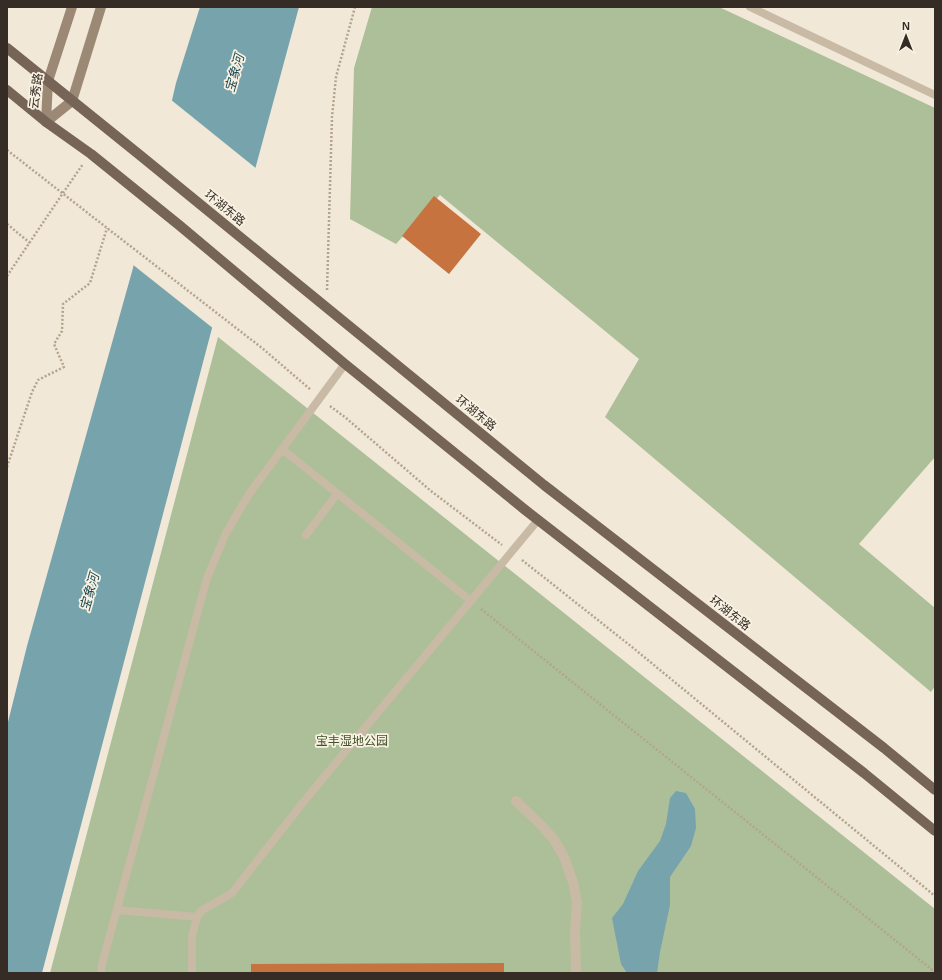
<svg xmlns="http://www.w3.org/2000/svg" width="942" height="980" viewBox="0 0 942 980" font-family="Helvetica,'Noto Sans SC',sans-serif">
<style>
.green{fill:#acbf98}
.water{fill:#77a3ad}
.pier{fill:#f1e8d7}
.building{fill:#c67340}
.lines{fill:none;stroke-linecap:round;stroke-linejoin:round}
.path{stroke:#b4a48e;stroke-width:2.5;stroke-dasharray:2 2;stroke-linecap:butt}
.lane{stroke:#c8baa4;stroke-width:8}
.street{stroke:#c8baa4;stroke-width:10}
.secondary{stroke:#9c8975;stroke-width:10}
.primary{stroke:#766556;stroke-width:10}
.labels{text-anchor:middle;stroke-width:3.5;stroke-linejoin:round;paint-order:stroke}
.street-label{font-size:12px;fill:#342c25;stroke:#f9f2e3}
.park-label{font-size:12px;fill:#3d5229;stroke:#f9f2e3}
.water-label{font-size:13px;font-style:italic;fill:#1b4954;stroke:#f9f2e3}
</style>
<rect width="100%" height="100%" fill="#f1e8d7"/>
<path class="green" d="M372,7h347l216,101v349l-76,87 76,64v78l-4,6 -326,-275 34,-58 -199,-164 -44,49 -46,-25 4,-151z
M218,337l717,572v64h-885z"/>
<path class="water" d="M200,7h99l-88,325 -169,641h-35v-247l20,-80 106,-378 43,-185z
M676,791l10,2 9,16 1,19 -5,18 -21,31v28l-10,47 -3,21h-30l-6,-9 -9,-46 11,-14 15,-33 22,-30 6,-17 4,-26z"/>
<path class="pier" d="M170,99l87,70 -43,160 -82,-65z"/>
<path class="building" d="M434,196l47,38 -32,40 -47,-38z
M504,963v10h-253v-9z"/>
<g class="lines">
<path class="path" d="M7,150l100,78 155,120 49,42
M7,224l23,19
M7,276l56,-83 20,-29
M327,290l5,-173 4,-40 19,-70
M330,406l16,12 85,73 71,54
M7,467l25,-75 6,-12 26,-13 -10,-23 8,-13 1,-27 27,-21 17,-55
M522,560l110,87 303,249
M481,609l454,363"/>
<path class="lane" d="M750,7l185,88
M282,449l189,152
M306,535l31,-41
M117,910l80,7
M101,973l1,-9 105,-386 19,-45 23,-39 96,-130
M192,973v-37l5,-19 4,-6 31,-18 73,-93 233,-280"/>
<path class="street" d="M516,801l26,25 13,15 9,16 9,25 4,21 -2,27 1,43"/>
<path class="secondary" d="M46,122l26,-21 29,-94
M46,122l2,-41 24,-74"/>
<path class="primary" d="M7,48l134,108 403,329 340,263 51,42
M7,90l39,32 45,32 88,71 166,139 179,145 340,264 71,58"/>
</g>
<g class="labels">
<g class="street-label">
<text transform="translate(36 91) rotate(-83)" y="4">云秀路</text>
<text transform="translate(225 208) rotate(39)" y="4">环湖东路</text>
<text transform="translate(476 413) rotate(39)" y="4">环湖东路</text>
<text transform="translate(730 613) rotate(38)" y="4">环湖东路</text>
</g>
<g class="park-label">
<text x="352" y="745">宝丰湿地公园</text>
</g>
<g class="water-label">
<text transform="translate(234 73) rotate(-74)" y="5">宝象河</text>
<text transform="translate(89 592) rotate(-74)" y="5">宝象河</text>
</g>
</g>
<rect width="942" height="980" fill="none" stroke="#342c25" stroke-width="16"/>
<g transform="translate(906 36)" stroke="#f9f2e3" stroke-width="3" paint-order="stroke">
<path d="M0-3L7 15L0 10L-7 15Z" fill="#342c25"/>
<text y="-6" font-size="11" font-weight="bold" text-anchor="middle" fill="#342c25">N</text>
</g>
</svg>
